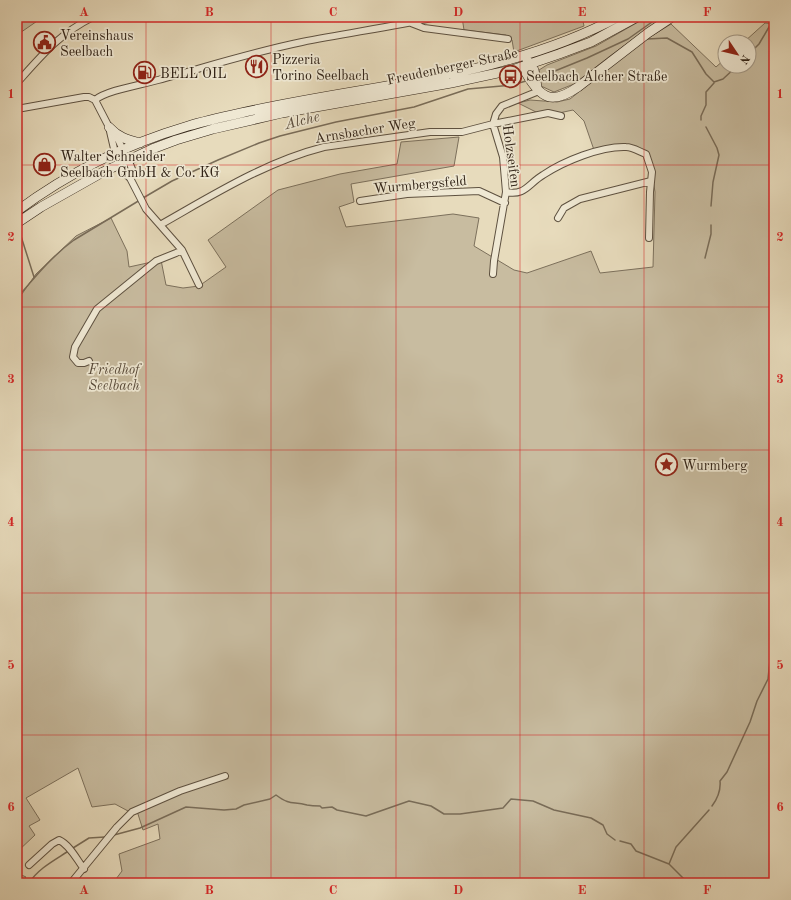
<svg xmlns="http://www.w3.org/2000/svg" width="791" height="900" viewBox="0 0 791 900" font-family="'Old Standard TT',serif">
<style>
.green{fill:#c8bca0;stroke:#7c705c}
.lines{fill:none;stroke-linecap:round;stroke-linejoin:round}
.stream{stroke:#796c58;stroke-width:1.5}
.street-casing{stroke:#5e5140;stroke-width:8}
.secondary-casing{stroke:#312317;stroke-width:10}
.street{stroke:#efe8d3;stroke-width:6}
.secondary{stroke:#efe8d3;stroke-width:9}
.grid{fill:none;stroke:#d62828;stroke-width:1;stroke-opacity:0.55}
.labels{text-anchor:middle;stroke-width:3.5;stroke-linejoin:round;paint-order:stroke}
.poi-label{font-size:14px;fill:#312317;stroke:#efe8d3;text-anchor:start}
.street-label{font-size:14px;fill:#312317;stroke:#efe8d3}
.park-label{font-size:14px;font-style:italic;fill:#574939;stroke:#efe8d3}
.water-label{font-size:15px;font-style:italic;fill:#5b4d3d;stroke:#efe8d3}
.neatline{fill:none;stroke:#d62828;stroke-width:1.5}
.grid-label{font-size:13px;text-anchor:middle;font-weight:bold;fill:#d62828}
</style>
<rect width="100%" height="100%" fill="#e7dbbc"/>
<filter id="stains"><feTurbulence type="fractalNoise" baseFrequency=".005" numOctaves="4"/><feColorMatrix values="0 0 0 0 .2 0 0 0 0 .09 0 0 0 0 .02 0 0 0 .5 -.17"/></filter>
<radialGradient id="worn" r=".72"><stop offset=".6" stop-color="#630" stop-opacity="0"/><stop offset="1" stop-color="#630" stop-opacity=".3"/></radialGradient>
<path class="green" d="M17,17h26l-26,18z
M462,17h120l2,9 -70,26 -2,-12 -6,-5 -42,-5z
M647,17h17l-54,39 -36,28 -20,8 -13,-6 -2,-16 8,-5 49,-19z
M765,23l9,1v859h-661l9,-12 -3,-17 41,-15 -2,-15 -15,6 -6,-19h-9l-13,-7 -23,3 -14,-39 -52,30 14,22 -11,6 6,9 -18,17v-551l19,-27 40,-38 35,-18 16,33 2,16 32,-7 5,25 17,3 16,-2 27,-19 -18,-27 70,-50 62,-16 57,-10 4,-22 58,-5 -5,29 -103,18 3,18 -15,5 7,20 107,-13 26,4 -5,28 40,24 13,3 64,-22 9,22 53,-6 2,-75 -6,-38 -25,-9 -30,5 -10,-29 -11,-11 -14,3h-21l-20,-10 12,-3 27,2 13,-3 75,-59 26,-16 45,43 9,-8v7h24v-24h-5z
M17,873l9,4 -4,6h-5z"/>
<g class="lines">
<path class="stream" d="M17,20l3,-3
M647,39l20,-1 25,14 14,22 8,8 9,-3 14,-13
M749,54l10,-10 10,-17 5,-1
M540,77l47,-19 41,-19 31,-22
M701,120v-4l5,-11v-13l8,-9
M706,127l11,21 2,7 -6,27 -2,24
M143,198l29,-17 46,-21 41,-17 21,-7 56,-14 78,-15 54,-18 44,-4 14,-4
M20,233l14,44
M705,258l6,-24v-9
M17,298c18,-21 35,-42 57,-58l66,-40
M770,658l4,-12
M712,806c6,-8 9,-15 8,-25l7,-9 23,-50 7,-21 11,-22 2,-19
M114,835l26,-7 46,-21 38,3 12,-1 8,-4 26,-6 6,-4c15,11 16,6 31,10 5,1 8,1 13,1l2,2 10,-1 5,3 29,6 43,-15 22,5 13,8h16l43,-6 8,-9 22,2 21,9 37,8 12,7 4,9 8,6
M620,841l11,3 5,7 33,13 19,19
M73,848l16,-10 16,-1
M669,864l7,-17 33,-37
M29,883c9,-14 24,-22 38,-31"/>
<defs>
<path id="street" d="M411,23l13,5 84,11
M17,83c25,-28 42,-49 76,-66
M95,100c12,-10 46,-15 63,-20 48,-13 95,-28 144,-38 44,-9 90,-15 134,-25
M95,100l14,27 6,26
M17,109l67,-12h5l6,3
M115,133l8,17
M128,159l4,10 -2,9
M119,163l5,10 6,5 16,31 36,41 17,35
M506,192c19,4 22,-8 37,-17 21,-14 58,-29 83,-28 7,0 14,5 20,7l6,18 -2,20 -1,46
M360,201l47,-7 72,-3 26,12
M558,218l6,-10 16,-9 71,-18
M160,225c53,-30 105,-63 164,-78l106,-15h32l31,-8 55,-11 13,3
M493,274l1,-13 12,-69 -3,-35 -10,-33 3,-10 6,-8 37,-15
M89,361l-5,2h-6l-5,-6 2,-10 22,-38 59,-48 20,-8 6,-3
M29,865l23,-21 7,-4c11,5 18,20 25,29
M71,883l46,-56 15,-15 48,-21 45,-15"/>
<path id="secondary" d="M527,60l7,10 3,17
M529,64l-3,9c15,26 26,32 52,14l70,-54 24,-16
M109,127c9,10 18,13 31,16
M17,211c51,-38 110,-67 171,-85 17,-5 35,-9 53,-13 127,-29 261,-34 377,-96
M17,223l24,-16 62,-35 49,-23 24,-9 37,-11 69,-16 169,-30 61,-13 47,-16 32,-12 46,-25"/>
</defs>
<use href="#street" class="street-casing"/>
<use href="#secondary" class="secondary-casing"/>
<use href="#street" class="street"/>
<use href="#secondary" class="secondary"/>
</g>
<path class="grid" d="M146,17v866M271,17v866M396,17v866M520,17v866M644,17v866M17,165h757M17,307h757M17,450h757M17,593h757M17,735h757"/>
<defs>
<symbol id="civic-ring" viewBox="-11 -11 22 22"><circle r="9.5" fill="#efe8d3" stroke="#8f2418" stroke-width="1.5"/><path d="M-.6-6.5H3V-4.5H.6V-3L4-1V1h2V6H-6V1h2V-1L-.6-3ZM-1.2 2.5V6h2.4V2.5Z" fill="#8f2418"/></symbol>
<symbol id="restaurant-ring" viewBox="-11 -11 22 22"><circle r="9.5" fill="#efe8d3" stroke="#8f2418" stroke-width="1.5"/><path d="M-5-6h1v4h1v-4h1v4h1v-4h1v5L-1.5 .5V6h-2V.5L-5-1ZM5-6V6H3V1.5H1.5Q1.5-4 5-6Z" fill="#8f2418"/></symbol>
<symbol id="fuel-ring" viewBox="-11 -11 22 22"><circle r="9.5" fill="#efe8d3" stroke="#8f2418" stroke-width="1.5"/><path d="M-5.5-6h7V0h2V4h1.3V-2.5L3-4.5l.8-.8L6-3V5H2.5V1h-1V6h-7ZM-4.2-4.7v3.2H.2V-4.7Z" fill="#8f2418"/></symbol>
<symbol id="bus-ring" viewBox="-11 -11 22 22"><circle r="9.5" fill="#efe8d3" stroke="#8f2418" stroke-width="1.5"/><path d="M-5-6H5V4H4V6H2V4H-2V6H-4V4H-5ZM-3.5-4V0h7V-4ZM-3.5 1.2v1.5H-2V1.2ZM2 1.2v1.5H3.5V1.2Z" fill="#8f2418"/></symbol>
<symbol id="shop-ring" viewBox="-11 -11 22 22"><circle r="9.5" fill="#efe8d3" stroke="#8f2418" stroke-width="1.5"/><path d="M-5-2.5h2.3a2.7 3.5 0 0 1 5.4 0H5L5.5 6h-11ZM-1.5-2.5h3a1.5 2.3 0 0 0-3 0Z" fill="#8f2418"/></symbol>
<symbol id="sight-ring" viewBox="-11 -11 22 22"><circle r="9.5" fill="#efe8d3" stroke="#8f2418" stroke-width="1.5"/><path d="M0-6L1.8-2.2L6-1.7L2.9 1.2L3.7 5.4L0 3.3L-3.7 5.4L-2.9 1.2L-6-1.7L-1.8-2.2Z" fill="#8f2418"/></symbol>
</defs>
<g fill-rule="evenodd">
<use href="#civic-ring" x="32" y="30" width="25" height="25"/>
<use href="#restaurant-ring" x="244" y="54" width="25" height="25"/>
<use href="#fuel-ring" x="132" y="60" width="25" height="25"/>
<use href="#bus-ring" x="498" y="64" width="25" height="25"/>
<use href="#shop-ring" x="32" y="152" width="25" height="25"/>
<use href="#sight-ring" x="654" y="452" width="25" height="25"/>
</g>
<g class="labels">
<g class="poi-label">
<text x="60" y="40">Vereinshaus<tspan x="60" dy="16">Seelbach</tspan></text>
<text x="272" y="64">Pizzeria<tspan x="272" dy="16">Torino Seelbach</tspan></text>
<text x="160" y="78">BELL OIL</text>
<text x="526" y="81">Seelbach Alcher Straße</text>
<text x="60" y="161">Walter Schneider<tspan x="60" dy="16">Seelbach GmbH &amp; Co. KG</tspan></text>
<text x="682" y="470">Wurmberg</text>
</g>
<g class="street-label">
<text transform="translate(452 66) rotate(-12)" y="5">Freudenberger Straße</text>
<text transform="translate(365 130) rotate(-9)" y="5">Arnsbacher Weg</text>
<text transform="translate(512 156) rotate(82)" y="5">Holzseifen</text>
<text transform="translate(420 184) rotate(-5)" y="5">Wurmbergsfeld</text>
</g>
<g class="park-label">
<text x="114" y="374">Friedhof<tspan x="114" dy="16">Seelbach</tspan></text>
</g>
<g class="water-label">
<text transform="translate(302 120) rotate(-14)" y="5">Alche</text>
</g>
</g>
<rect width="791" height="900" fill="none" stroke="#e7dbbc" stroke-width="44"/>
<g transform="translate(737 54) rotate(125)"><circle r="19" fill="#efe8d3" stroke="#a39988"/>
<path d="M0-3L7 15L0 10L-7 15Z" fill="#8f2418"/>
<text y="-6" font-size="11" font-weight="bold" text-anchor="middle" fill="#312317">N</text>
</g>
<rect x="22" y="22" width="747" height="856" class="neatline"/>
<g class="grid-label">
<text x="84" y="16">A</text>
<text x="209" y="16">B</text>
<text x="333" y="16">C</text>
<text x="458" y="16">D</text>
<text x="582" y="16">E</text>
<text x="707" y="16">F</text>
<text x="11" y="98">1</text>
<text x="780" y="98">1</text>
<text x="11" y="241">2</text>
<text x="780" y="241">2</text>
<text x="11" y="383">3</text>
<text x="780" y="383">3</text>
<text x="11" y="526">4</text>
<text x="780" y="526">4</text>
<text x="11" y="669">5</text>
<text x="780" y="669">5</text>
<text x="11" y="811">6</text>
<text x="780" y="811">6</text>
<text x="84" y="894">A</text>
<text x="209" y="894">B</text>
<text x="333" y="894">C</text>
<text x="458" y="894">D</text>
<text x="582" y="894">E</text>
<text x="707" y="894">F</text>
</g>
<rect width="100%" height="100%" filter="url(#stains)"/>
<rect width="100%" height="100%" fill="url(#worn)"/>
</svg>
